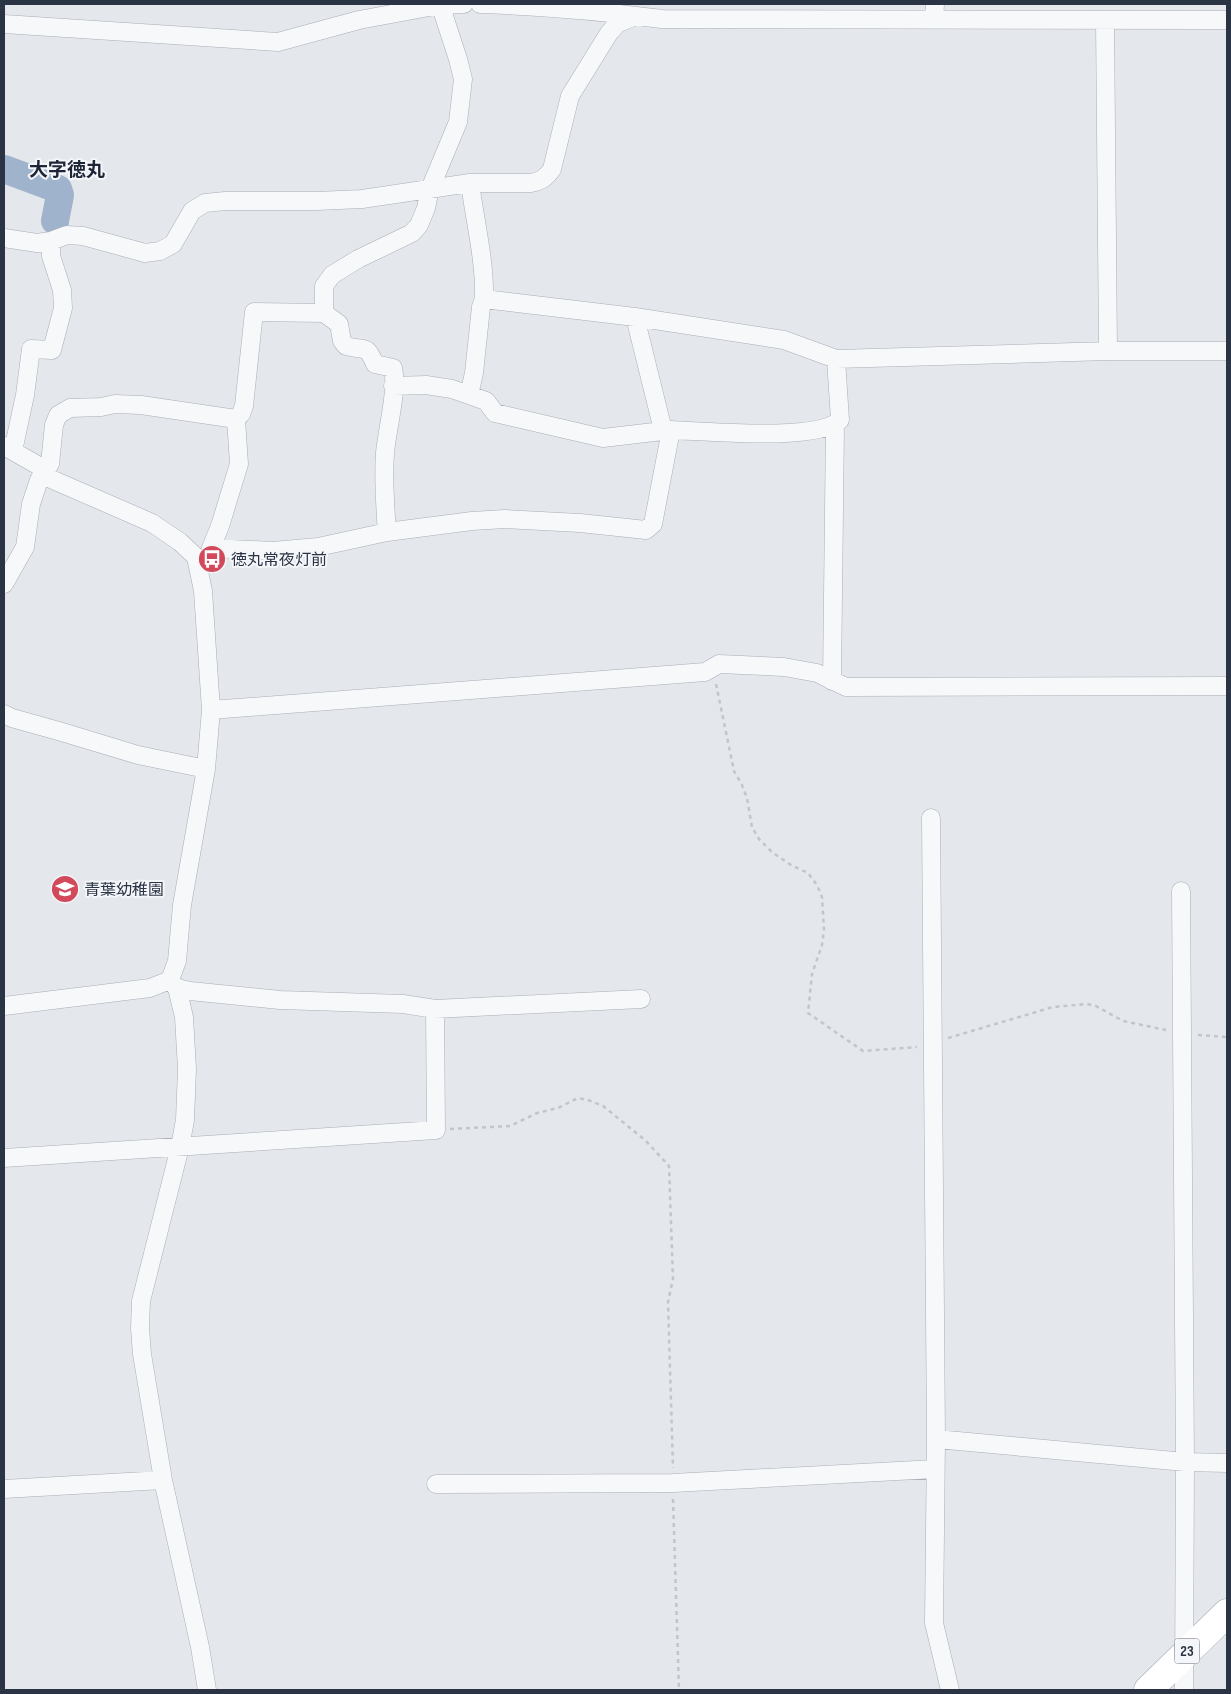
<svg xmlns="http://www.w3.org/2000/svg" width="1231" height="1694" viewBox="0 0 1231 1694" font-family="'Sofia Sans Condensed','Noto Sans JP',sans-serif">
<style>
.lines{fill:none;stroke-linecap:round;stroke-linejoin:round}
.river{stroke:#9fb4cc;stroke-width:28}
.street-casing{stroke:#a9aeb7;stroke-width:19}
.primary-casing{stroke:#a3abb8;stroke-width:29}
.path{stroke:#c2c5cb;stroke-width:2.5;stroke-dasharray:4 4;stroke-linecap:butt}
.street{stroke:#f7f8fa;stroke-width:18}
.primary{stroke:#fff;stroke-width:28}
.labels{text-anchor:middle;stroke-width:4;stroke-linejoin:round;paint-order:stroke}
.shield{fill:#f4f6f9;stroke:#676e7b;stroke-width:1}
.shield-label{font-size:15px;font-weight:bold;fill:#2b3445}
.poi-label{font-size:16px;fill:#2b3445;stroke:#f4f6f9;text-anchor:start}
.quarter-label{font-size:19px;font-weight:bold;fill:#1d2536;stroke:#f4f6f9}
</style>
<rect width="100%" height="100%" fill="#e4e7ec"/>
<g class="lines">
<path class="river" d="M4,169l54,20 2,6 -5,26"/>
<defs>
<path id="street" d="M440,4l18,55 5,20 -5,43 -28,67 -4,19 -7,17 -7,8 -54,26 -26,16 -8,11v27l-70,-1 -10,94 -3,8 -5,5 3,45 -19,62 -9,22 62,3 45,-4 69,-15 85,-11 33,-2 75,4 66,7 7,-6 18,-94c34,1 146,12 169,-10l-4,-61
M480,4c61,2 121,7 182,15l565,1
M934,19l1,-15
M1105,20l3,331
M4,24l274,18 81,-22 81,-15 24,-1
M470,183h61c10,-2 15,-5 21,-14l18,-73 39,-63 9,-10 18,-7
M4,238l33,5 14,-2 16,-6 16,1 62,17 15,-2 13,-7 19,-33 13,-8 20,-2h92l45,-2 108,-16c5,39 15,77 14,116l151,18 149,23 52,19 272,-8h119
M324,313l15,11 3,17 4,5c20,6 19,-4 29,18l18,4c5,21 -6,62 -8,85 -2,27 0,53 2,79
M635,317l28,113
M393,386l33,-1 26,4 34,12 9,12 108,25 68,-8
M469,395l5,-22 7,-66 3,-8
M4,446l35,20 12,13 101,44 28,19 16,15 7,34 8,119 -5,59 -24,136 -5,56 -7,19 -20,8 -146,18
M13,451l12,-56 6,-46 21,1 11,-42 -1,-18 -11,-34v-15
M4,584l21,-37 6,-43 8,-24 11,-16 4,-39 4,-10 12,-7 31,-1 14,-3 26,1 95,14
M832,681l3,-256
M211,710l494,-38 14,-8 65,3 33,6 29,14 381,-1
M4,714l8,4 50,14 76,23 68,14
M931,818l5,621 -2,184 16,67
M1181,891l4,571 -1,228
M177,988l7,29 3,52 -2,51 -5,27 -39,154 -1,27 2,26 21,126 37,167 7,43
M435,1009l206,-10
M4,1158l432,-28 -1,-121 -32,-5 -123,-4 -90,-9 -13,-3 -7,-8
M936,1439l249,23 42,1
M436,1484l237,-1 262,-14
M4,1489l159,-9"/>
<path id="primary" d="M1148,1690l79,-77"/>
</defs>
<use href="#street" class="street-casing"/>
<use href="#primary" class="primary-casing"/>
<path class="path" d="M716,684l18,87 8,14 5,13 5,29 7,12 13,13 19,13 17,8 9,12 5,12 2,33 -2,15 -10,29 -4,39 55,38 54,-4
M1198,1035l29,2
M948,1038l105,-31 34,-3 9,2 27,15 43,9
M450,1129l60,-3 27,-13 21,-5 20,-10 10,2 15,6 42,34 24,26 4,113 -5,23 5,166
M673,1499l6,191"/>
<use href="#street" class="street"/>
<use href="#primary" class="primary"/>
</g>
<defs>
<symbol id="bus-disc" viewBox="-11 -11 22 22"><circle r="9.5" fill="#d1495b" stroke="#f4f6f9"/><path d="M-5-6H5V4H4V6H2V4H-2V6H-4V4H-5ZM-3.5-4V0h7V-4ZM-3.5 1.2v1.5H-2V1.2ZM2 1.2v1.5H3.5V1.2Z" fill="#fff"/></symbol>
<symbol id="school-disc" viewBox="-11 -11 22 22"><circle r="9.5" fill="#d1495b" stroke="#f4f6f9"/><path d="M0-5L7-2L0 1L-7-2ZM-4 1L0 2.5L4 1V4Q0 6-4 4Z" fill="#fff"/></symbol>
</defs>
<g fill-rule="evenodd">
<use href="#bus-disc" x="196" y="543" width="32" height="32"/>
<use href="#school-disc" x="49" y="873" width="32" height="32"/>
</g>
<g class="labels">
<rect class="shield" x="1174.5" y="1638.5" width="25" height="25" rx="4"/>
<g class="shield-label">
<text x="1187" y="1656">23</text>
</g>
<g class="poi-label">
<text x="231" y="565">徳丸常夜灯前</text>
<text x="84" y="895">青葉幼稚園</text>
</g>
<g class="quarter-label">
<text x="67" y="176">大字徳丸</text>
</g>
</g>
<rect width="1231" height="1694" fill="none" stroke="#2b3445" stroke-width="10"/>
</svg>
